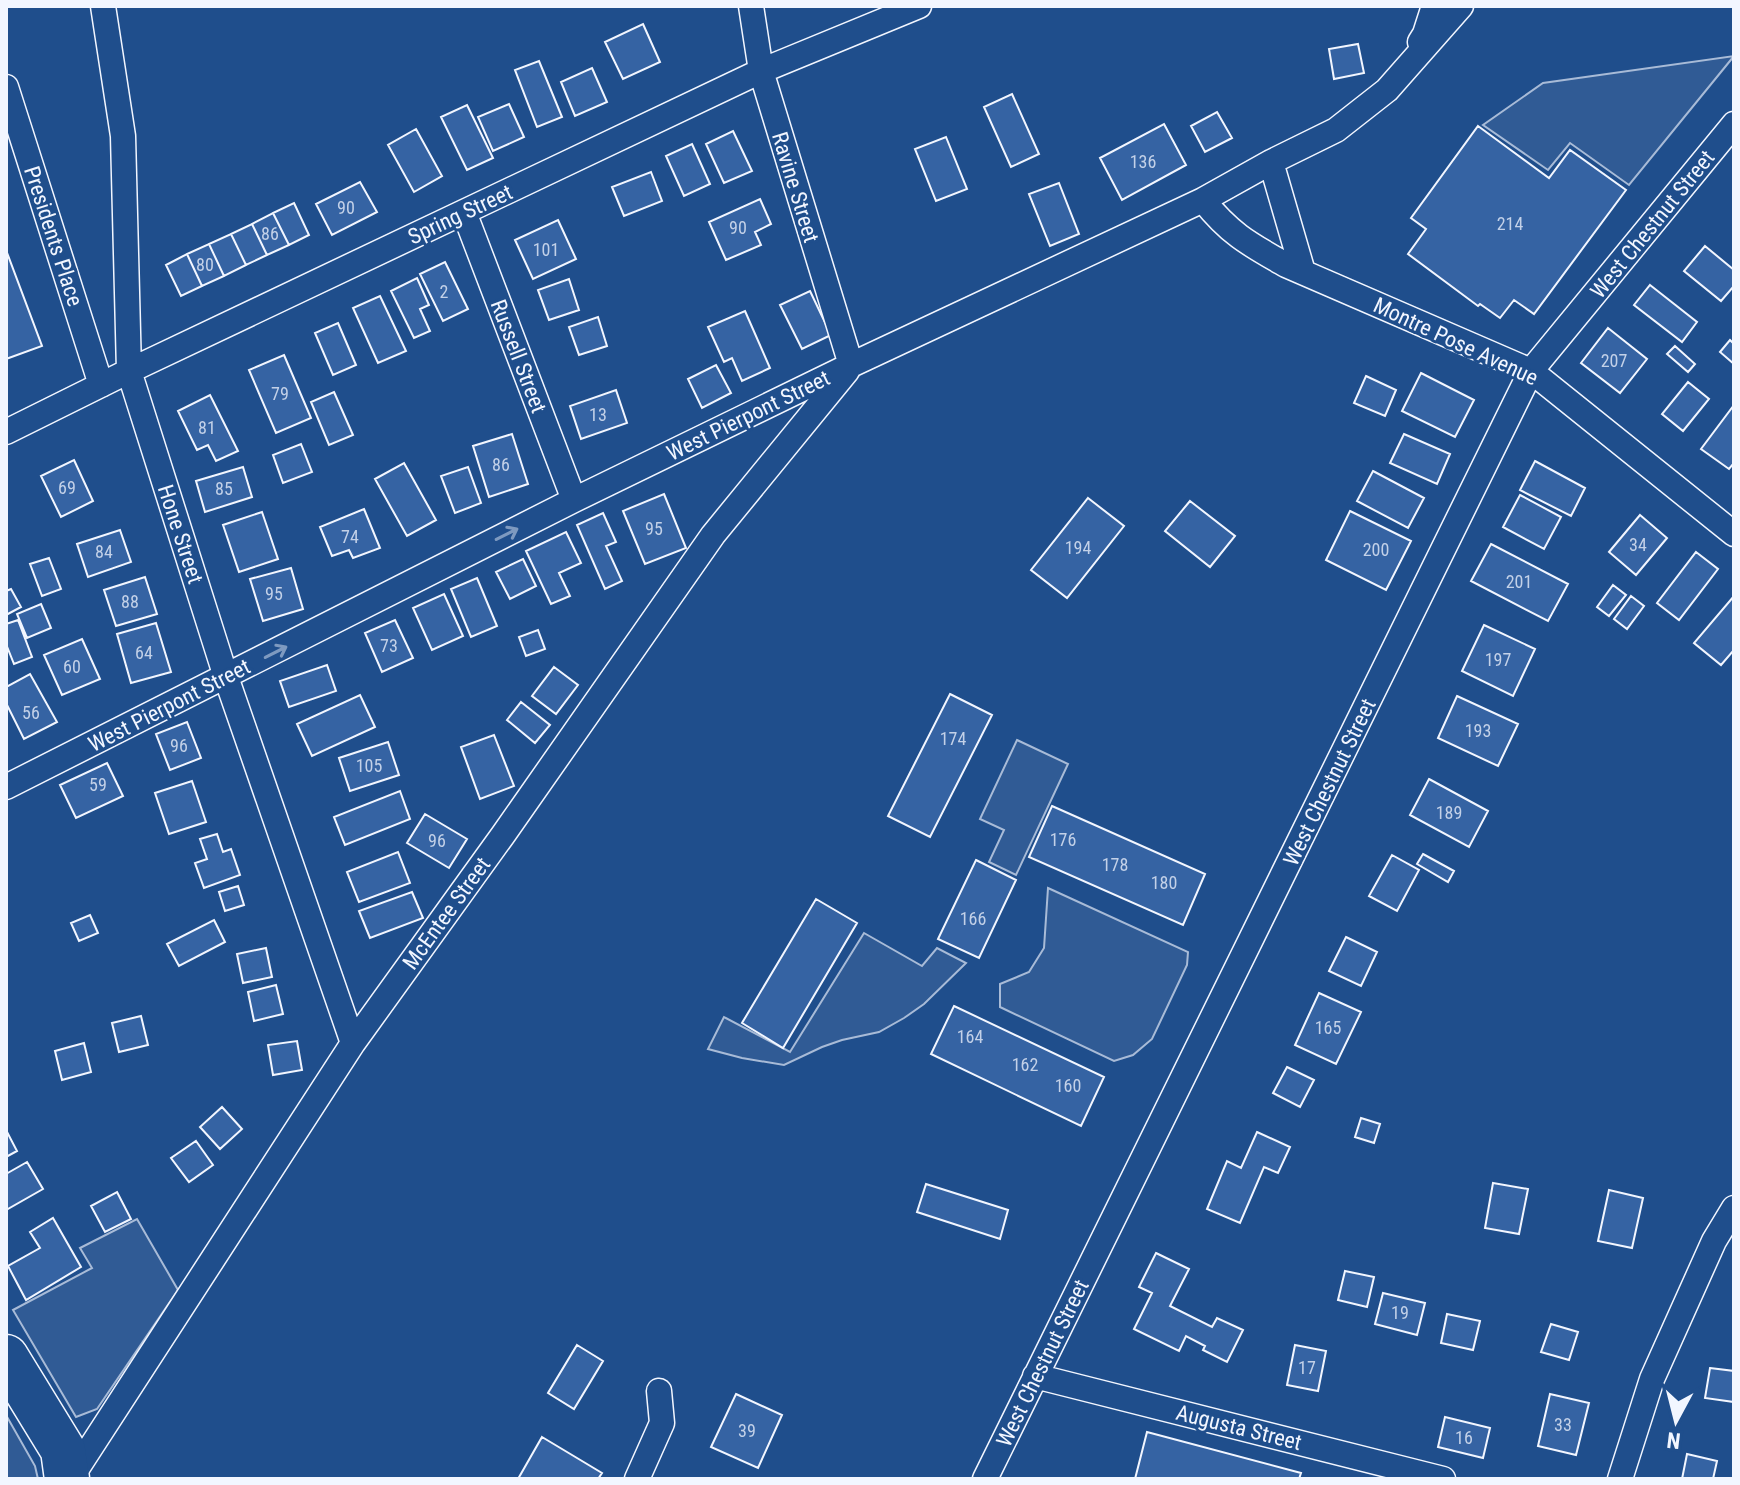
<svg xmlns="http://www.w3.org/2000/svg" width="1740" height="1485" viewBox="0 0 1740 1485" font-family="'Roboto Condensed',sans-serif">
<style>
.built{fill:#305b95;stroke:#a8bbd7;stroke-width:2}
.building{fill:#3563a3;stroke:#f2f6ff;stroke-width:2}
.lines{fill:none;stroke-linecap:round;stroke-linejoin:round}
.street-casing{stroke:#f2f6ff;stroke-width:27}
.highway-casing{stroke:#f2f6ff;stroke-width:47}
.street{stroke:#1f4e8c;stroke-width:24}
.highway{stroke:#1f4e8c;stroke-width:44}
.oneway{stroke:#7e9ac0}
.labels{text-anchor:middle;stroke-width:6;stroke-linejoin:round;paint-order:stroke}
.number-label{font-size:18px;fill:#c3d1e8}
.street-label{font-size:22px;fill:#f2f6ff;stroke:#1f4e8c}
</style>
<rect width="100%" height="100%" fill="#1f4e8c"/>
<path class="built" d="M1734,56l-105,129 -59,-42 -22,27 -65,-45 60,-42z
M1017,740l51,24 -52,111 -27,-13 15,-32 -24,-11z
M1048,888l140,64 -1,13 -35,74 -19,16 -19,6 -114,-54v-23l29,-12 15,-24z
M864,933l58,33 15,-18 29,15 -42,41 -20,14 -25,14 -37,8 -20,7 -38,18 -42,-7 -34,-9 16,-32 66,35z
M137,1219l41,71 -81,119 -21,8 -63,-107 79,-42 -12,-20z
M6,1415l29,51 3,13h-32z"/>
<path class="building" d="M643,24l17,38 -37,17 -18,-37z
M1358,44l6,29 -30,6 -5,-30z
M539,61l23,56 -25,10 -22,-57z
M592,68l15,34 -32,14 -14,-34z
M1012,94l27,60 -28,13 -27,-60z
M509,104l15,33 -31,14 -15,-34z
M467,105l26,53 -26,12 -26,-53z
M1217,112l15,26 -27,14 -14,-26z
M1164,124l22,41 -64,35 -22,-42z
M1478,126l71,52 21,-28 56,40 -92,124 -20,-14 -14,18 -20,-14 -2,2 -70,-52 18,-25 -15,-11z
M416,129l26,47 -28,16 -26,-47z
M733,131l19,40 -28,12 -18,-39z
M946,137l21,52 -31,12 -21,-52z
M692,144l18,40 -26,12 -18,-40z
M651,172l11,29 -38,15 -12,-29z
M360,182l17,30 -45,23 -16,-31z
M1059,183l20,51 -29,12 -21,-52z
M760,199l11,25 -16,8 6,13 -35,15 -17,-38z
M294,203l15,32 -20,10 -16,-32z
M273,213l16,32 -22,10 -15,-31z
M558,220l18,39 -43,20 -18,-39z
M252,224l15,31 -21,10 -15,-31z
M231,234l15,31 -22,11 -15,-32z
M209,244l15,32 -22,10 -15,-32z
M1705,246l29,24v16l-13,15 -37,-30z
M6,250l36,96 -36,13z
M187,254l15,32 -21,10 -15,-31z
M445,262l23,47 -25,12 -23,-47z
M417,278l12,27 -9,4 10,22 -16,7 -23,-47z
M569,279l10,31 -30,10 -11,-30z
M1650,285l47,37 -15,20 -48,-37z
M810,291l21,44 -29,14 -22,-44z
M380,296l26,55 -28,12 -25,-55z
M745,311l25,57 -28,13 -10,-23 -8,4 -16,-35z
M598,317l9,29 -28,9 -10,-28z
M338,323l18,42 -23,10 -18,-42z
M1608,328l39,31 -27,34 -39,-30z
M1730,340l4,4v20l-14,-12z
M1675,346l20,18 -7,8 -21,-18z
M284,355l27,63 -35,15 -27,-63z
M716,365l15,28 -29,15 -14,-29z
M1421,373l53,27 -19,37 -53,-26z
M1366,376l30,14 -11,26 -31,-13z
M1688,382l21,17 -26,32 -21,-17z
M616,390l11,33 -46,16 -11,-33z
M334,392l19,43 -24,10 -18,-43z
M210,395l28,56 -22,10 -8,-16 -11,5 -19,-39z
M1734,405v58l-5,6 -28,-20z
M512,434l16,50 -39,13 -16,-51z
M1404,434l46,20 -13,30 -47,-21z
M301,444l11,28 -29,11 -10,-28z
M74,460l19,41 -32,16 -20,-41z
M1535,461l50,27 -14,28 -51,-26z
M404,463l32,57 -29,16 -32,-57z
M243,467l9,30 -47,15 -9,-31z
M468,467l13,36 -26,10 -14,-37z
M1373,471l51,27 -16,30 -51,-27z
M664,494l22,54 -41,16 -22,-53z
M1520,495l41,22 -17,32 -41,-22z
M1088,498l36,28 -57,72 -36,-28z
M1190,501l45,35 -25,31 -45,-36z
M364,509l16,39 -27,10 -4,-8 -17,6 -12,-29z
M1350,511l61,30 -25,49 -60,-30z
M262,512l16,47 -39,13 -16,-47z
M603,513l13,29 -10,4 16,35 -17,8 -28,-64z
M1640,515l27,23 -31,37 -27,-23z
M120,530l11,32 -43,15 -11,-33z
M566,532l15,31 -22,10 11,23 -19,8 -25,-53z
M1491,544l77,40 -20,37 -77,-40z
M1696,552l22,17 -39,51 -22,-17z
M49,558l12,31 -19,7 -12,-32z
M523,559l13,27 -26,13 -14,-27z
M291,568l12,41 -40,12 -13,-42z
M145,577l12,37 -41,12 -12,-36z
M477,578l20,48 -26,11 -20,-48z
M1613,585l13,10 -17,21 -12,-9z
M11,589l10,18 -15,8v-24z
M444,594l19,42 -31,14 -19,-42z
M1631,596l13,10 -17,23 -13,-10z
M1734,596v54l-13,15 -27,-22z
M41,604l10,24 -24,10 -10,-24z
M18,620l14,37 -18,7 -8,-20v-20z
M395,620l18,38 -31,14 -17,-39z
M156,623l15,49 -40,11 -14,-49z
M1484,625l51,24 -22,47 -51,-25z
M538,630l7,19 -19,7 -7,-19z
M82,639l18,40 -38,16 -18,-40z
M327,665l9,26 -47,16 -9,-26z
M554,667l24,18 -22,29 -24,-18z
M30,674l27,48 -33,17 -18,-36v-16z
M950,694l42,21 -62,122 -42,-21z
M360,695l15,32 -63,29 -15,-32z
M1457,696l61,28 -20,42 -60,-28z
M521,702l29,23 -15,18 -28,-23z
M187,722l14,36 -31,12 -14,-36z
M494,735l20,51 -34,13 -19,-52z
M388,742l11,33 -49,16 -11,-33z
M107,763l16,33 -47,22 -16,-33z
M1429,779l59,32 -19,36 -59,-32z
M192,781l14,41 -37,12 -14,-41z
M400,791l10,28 -65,26 -11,-28z
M1052,806l153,68 -22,51 -154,-68z
M425,814l42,25 -18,29 -42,-25z
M217,834l6,18 8,-3 9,26 -36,13 -9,-25 12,-4 -7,-20z
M398,852l12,31 -51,19 -12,-30z
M1423,854l31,17 -6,11 -31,-18z
M1392,855l27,15 -22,41 -28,-15z
M976,860l40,20 -37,78 -41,-19z
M238,886l6,19 -19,6 -6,-19z
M412,892l11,26 -53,20 -11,-27z
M816,899l41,24 -74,125 -41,-25z
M90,915l8,18 -19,8 -8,-18z
M214,920l11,22 -46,24 -12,-22z
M1346,937l31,15 -16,34 -32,-15z
M266,948l6,29 -29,6 -6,-29z
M276,985l7,29 -29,7 -6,-29z
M1319,993l42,19 -25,52 -41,-19z
M954,1006l150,71 -23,49 -150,-72z
M141,1016l7,29 -29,7 -7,-29z
M297,1041l5,29 -29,5 -5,-30z
M84,1043l7,29 -29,8 -7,-29z
M1287,1067l27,13 -14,27 -27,-14z
M222,1107l20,22 -22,20 -20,-22z
M1361,1118l19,6 -6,19 -19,-6z
M6,1130l11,21 -11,6z
M1257,1132l33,15 -12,26 -14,-6 -24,56 -33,-14 20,-48 14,7z
M196,1141l17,24 -24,17 -18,-24z
M27,1162l16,27 -37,21v-36z
M1493,1183l35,6 -9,45 -34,-6z
M926,1184l82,26 -8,29 -83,-27z
M1609,1190l34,8 -11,50 -34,-7z
M117,1192l14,27 -26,13 -14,-26z
M53,1218l28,49 -55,33 -18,-34 32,-18 -10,-16z
M1156,1253l33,16 -19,37 42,21 5,-9 26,12 -16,32 -24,-12 2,-4 -19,-10 -7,15 -45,-22 18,-36 -13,-6z
M1345,1271l29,6 -7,30 -29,-7z
M1383,1293l42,10 -8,32 -42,-11z
M1447,1314l33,7 -7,29 -32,-7z
M1551,1324l27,8 -9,28 -28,-8z
M577,1345l26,16 -29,48 -26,-16z
M1295,1345l31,6 -8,40 -31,-6z
M1710,1368l24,3v31l-29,-4z
M736,1394l46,21 -24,53 -47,-21z
M1550,1394l39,9 -13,52 -38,-9z
M1445,1417l45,11 -7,30 -45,-11z
M1147,1432l154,41 -2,6h-164z
M542,1437l60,36 -4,6h-80z
M1687,1454l30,7 -4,18h-31z"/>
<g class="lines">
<defs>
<path id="street" d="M103,6l20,130 6,235 97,306 127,366
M751,6l10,65 90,294
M1420,42l5,-8 9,-28
M6,87l95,298
M1271,162l32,110
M1203,200c27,34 46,44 83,65l245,106 203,163
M464,212l110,288
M6,432l123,-61 632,-300 158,-65
M6,787l568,-287 277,-135 352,-165 68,-38 65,-32 51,-40 74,-84
M1035,1376l408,103
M68,1477l10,-10 275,-424 150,-208 210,-300 134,-164
M637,1479l25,-56 -3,-32
M985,1479l546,-1108 203,-247
M1620,1479l32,-100 62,-138 20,-33"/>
<path id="highway" d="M6,1357l57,93 4,29"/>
</defs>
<use href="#street" class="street-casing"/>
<use href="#highway" class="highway-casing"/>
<use href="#street" class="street"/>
<use href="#highway" class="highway"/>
</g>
<defs><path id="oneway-shaft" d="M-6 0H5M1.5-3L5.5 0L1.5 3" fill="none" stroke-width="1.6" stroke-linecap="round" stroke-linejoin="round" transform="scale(2)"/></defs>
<g class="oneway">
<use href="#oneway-shaft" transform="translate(507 534) rotate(-27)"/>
<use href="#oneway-shaft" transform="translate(276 652) rotate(-27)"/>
</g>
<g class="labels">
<g class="number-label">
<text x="1143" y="168">136</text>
<text x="346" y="214">90</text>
<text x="1510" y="230">214</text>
<text x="738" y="234">90</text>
<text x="270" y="240">86</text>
<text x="546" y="256">101</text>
<text x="205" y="271">80</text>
<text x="444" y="298">2</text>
<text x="1614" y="367">207</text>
<text x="280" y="400">79</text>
<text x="598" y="421">13</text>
<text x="207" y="434">81</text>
<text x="501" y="471">86</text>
<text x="67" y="494">69</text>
<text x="224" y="495">85</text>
<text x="654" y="535">95</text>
<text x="350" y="543">74</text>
<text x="1638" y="551">34</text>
<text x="1078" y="554">194</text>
<text x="1376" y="556">200</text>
<text x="104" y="558">84</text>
<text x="1519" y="588">201</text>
<text x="274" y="600">95</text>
<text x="130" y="608">88</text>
<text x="389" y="652">73</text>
<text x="144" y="659">64</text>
<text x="1498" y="666">197</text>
<text x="72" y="673">60</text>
<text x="31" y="719">56</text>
<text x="1478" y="737">193</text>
<text x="953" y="745">174</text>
<text x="179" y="752">96</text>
<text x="369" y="772">105</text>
<text x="98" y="791">59</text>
<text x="1449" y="819">189</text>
<text x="1063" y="846">176</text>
<text x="437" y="847">96</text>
<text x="1115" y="871">178</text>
<text x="1164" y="889">180</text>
<text x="973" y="925">166</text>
<text x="1328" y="1034">165</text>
<text x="970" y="1043">164</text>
<text x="1025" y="1071">162</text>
<text x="1068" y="1092">160</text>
<text x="1400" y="1319">19</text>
<text x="1307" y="1374">17</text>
<text x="1563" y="1431">33</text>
<text x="747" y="1437">39</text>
<text x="1464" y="1444">16</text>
</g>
<g class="street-label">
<text transform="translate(796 187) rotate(73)" y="8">Ravine Street</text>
<text transform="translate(460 214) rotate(-25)" y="8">Spring Street</text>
<text transform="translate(1652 224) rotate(-51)" y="8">West Chestnut Street</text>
<text transform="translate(54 236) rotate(72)" y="8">Presidents Place</text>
<text transform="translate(1456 341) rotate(25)" y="8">Montre Pose Avenue</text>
<text transform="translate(519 356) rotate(69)" y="8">Russell Street</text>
<text transform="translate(748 415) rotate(-26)" y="8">West Pierpont Street</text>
<text transform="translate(181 534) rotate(72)" y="8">Hone Street</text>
<text transform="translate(169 705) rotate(-27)" y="8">West Pierpont Street</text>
<text transform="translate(1329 782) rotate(-64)" y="8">West Chestnut Street</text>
<text transform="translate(446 913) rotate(-54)" y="8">McEntee Street</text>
<text transform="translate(1042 1363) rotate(-64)" y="8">West Chestnut Street</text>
<text transform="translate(1239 1427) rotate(14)" y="8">Augusta Street</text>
</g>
</g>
<rect width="1740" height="1485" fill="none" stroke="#f2f6ff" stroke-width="16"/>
<g transform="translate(1676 1421) rotate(187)" stroke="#1f4e8c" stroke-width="6" paint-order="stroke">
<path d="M0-6L14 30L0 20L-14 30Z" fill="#f2f6ff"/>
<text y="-12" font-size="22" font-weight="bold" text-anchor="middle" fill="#f2f6ff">N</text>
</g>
</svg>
